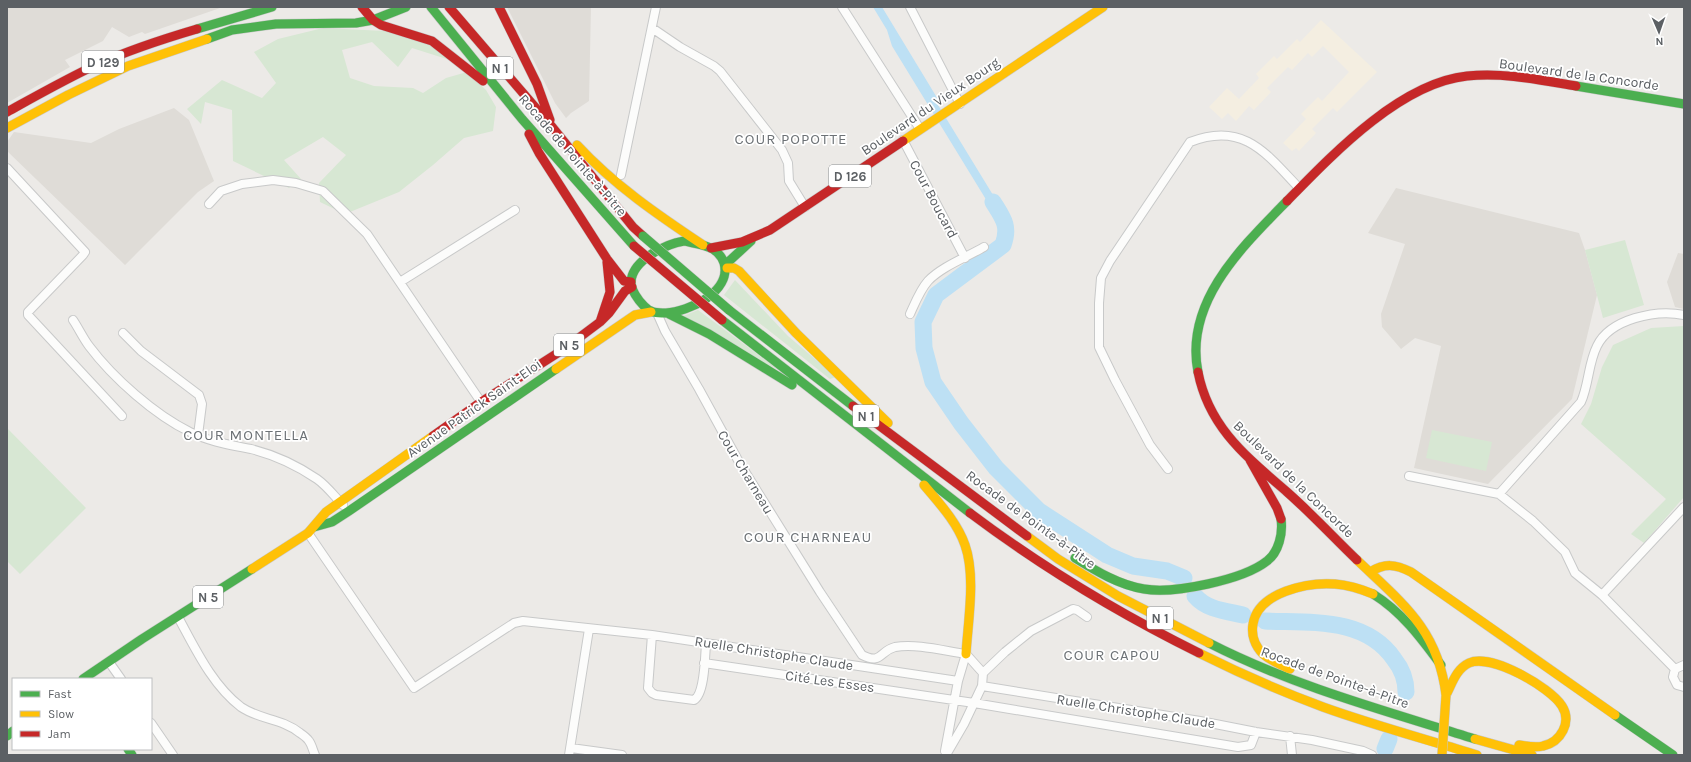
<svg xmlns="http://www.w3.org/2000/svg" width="1691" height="762" viewBox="0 0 1691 762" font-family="Karla,sans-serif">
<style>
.commercial{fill:#f4eee1}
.education{fill:#dfdcd7}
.green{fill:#d7e7d3}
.water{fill:#bde0f4}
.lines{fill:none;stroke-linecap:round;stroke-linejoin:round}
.river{stroke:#bde0f4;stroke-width:17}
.street-casing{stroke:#c8c9c9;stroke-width:10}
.fast-casing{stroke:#c8c8c8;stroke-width:10}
.slow-casing{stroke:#c8c8c8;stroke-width:10}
.jam-casing{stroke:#c8c8c8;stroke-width:10}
.street{stroke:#fcfcfb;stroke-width:8}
.fast{stroke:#4caf50;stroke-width:9}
.slow{stroke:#ffc107;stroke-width:9}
.jam{stroke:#c62828;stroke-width:9}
.fast-bridge-casing{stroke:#c8c8c8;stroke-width:10;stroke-linecap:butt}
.slow-bridge-casing{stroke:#c8c8c8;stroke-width:10;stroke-linecap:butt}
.jam-bridge-casing{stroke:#c8c8c8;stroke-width:10;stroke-linecap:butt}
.fast-bridge{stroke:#4caf50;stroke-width:9}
.slow-bridge{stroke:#ffc107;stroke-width:9}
.jam-bridge{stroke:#c62828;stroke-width:9}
.labels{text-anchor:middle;stroke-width:3.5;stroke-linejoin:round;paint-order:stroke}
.shield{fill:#fff;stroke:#8d9092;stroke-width:1}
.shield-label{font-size:13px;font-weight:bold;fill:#5c6064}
.street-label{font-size:14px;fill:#5c6064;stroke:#fff}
.neighbourhood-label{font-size:15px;letter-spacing:1px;fill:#6d7276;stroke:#fff}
</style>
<rect width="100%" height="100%" fill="#eceae7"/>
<path class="commercial" d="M1321,20l56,52 -40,40 -4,-4 -21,21 4,4 -17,18 -3,-3 -4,3 -9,-8 23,-24 -5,-5 17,-17 4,4 27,-29 -26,-26 -11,11 -4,-4 -16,17 -4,-3 -21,21 4,4 -17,18 -5,-4 -13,15 -8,-8 -6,6 -13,-12 18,-19 12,11 20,-21 -3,-4 18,-18 3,3 20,-20 3,3z"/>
<path class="education" d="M7,7h216l-78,27 -3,-2 -13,5 -17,-10 -9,14 -38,19 5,7 -63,36z
M507,7h84l-2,94 -18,12 -5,5 -11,-15z
M174,108l15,12 25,61 -16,11 -73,73 -118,-114v-9l7,-10 77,11 28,-14z
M1396,188l183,45 6,17 12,45 -25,104 -84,85 -74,-16 27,-122 -26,-8 -14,11 -19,-22 -1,-13 24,-70 -37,-11z
M1678,253l6,1v55l-9,-2 -8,-25z"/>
<path class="green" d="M323,28l62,3 40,9 28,21 -41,-13 -14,19 -26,-25 -30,8 8,28 24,8 39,2 10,5 23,-15 21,-6 19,18 10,17 -3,24 -29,7 -31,27 -34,27 -54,22 -25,-12 -1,-19 27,-28 -23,-18 -39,23 17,19 -12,9 -56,-27 -1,-51 -27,-8 -4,22 -14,-15 35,-29 40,18 14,-15 -22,-31 24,-13z
M1625,240l19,65 -41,13 -18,-68z
M735,280l53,56 48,41 -6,2 -106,-84z
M698,310l82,61 -99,-54z
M1684,326v171l-40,46 -13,-9 35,-35 -85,-75 10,-20 11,-37 11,-22 38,-17z
M7,428l79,80 -66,66 -13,-13z
M1432,430l60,12 -6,29 -60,-13z"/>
<path class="water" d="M873,7h9l57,94 -1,4 66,108 1,9 -8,-5 -7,-11 -98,-160 -5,-16z"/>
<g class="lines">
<path class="river" d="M993,202c10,16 17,24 10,43l-67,50 -13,27 1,26 9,34 28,41 35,45 43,43 68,44 26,11 34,5 17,7
M1195,596c12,14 31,15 48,19
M1265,621c46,2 100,-4 129,38 8,10 12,20 12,33
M1385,749l4,-10"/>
<defs>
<path id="street" d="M842,7l78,122
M910,7l50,97
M652,28l28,19 34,19 6,5 62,79 6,13 1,18 16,26
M903,140l62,118
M7,168l78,84 -2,3 -55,57v3l94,101
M621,175l35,-168
M209,204l12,-13 21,-7 31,-4 23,3 27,8 44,43 114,168
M400,282l115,-72
M657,313l8,18 34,58 40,73 81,130 42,63c20,10 17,-4 33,-8 21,-4 50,4 71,7
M910,314c5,-11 10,-24 18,-33 13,-14 39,-24 56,-34
M73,320c6,9 10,18 16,26 24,32 66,69 101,86 20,10 41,13 61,17 24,6 47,17 66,30 10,7 18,18 26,26
M123,333l18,18 58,44 3,9 -4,31
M1168,469l-18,-24 -35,-65 -16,-33v-44l2,-25 9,-17 80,-119c53,-21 76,11 109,46
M1409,476l90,18 34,27 32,31 10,21 27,22 73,74
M1499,494l82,-92c8,-18 7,-38 16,-56 13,-27 59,-37 87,-31
M308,533l106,155 100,-65 9,-2 129,14 306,46
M1602,595l82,-88
M178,617c17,31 34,68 63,90 19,13 40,11 59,26 3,2 7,5 9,8 3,4 4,10 6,14
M652,635l-4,53 4,5 4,2 38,5c11,-6 11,-45 12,-57
M966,654l17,19
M109,662l12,17
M704,663l270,40 264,44 13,-2 5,-13
M1684,665l-9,4 -2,8 4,8 7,2
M982,686l218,35 56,11 56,8 51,11 9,4
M151,723l22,32
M1290,736l2,19
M571,748l51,7
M945,751l13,-70 8,-27
M569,755l20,-126
M946,755l18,-31 18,-38 1,-13 22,-21 26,-21 42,-22 4,1 10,7"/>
<path id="fast" d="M431,7l91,112 112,127
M197,29l75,-22
M207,39l25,-9 44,-6 80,-1 17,-3 33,-13
M1576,86l108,18
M684,241c8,2 17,3 24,6 7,2 14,9 16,16 8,29 -36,49 -58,50 -9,0 -16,0 -22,-7 -6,-6 -13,-16 -13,-24 1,-22 35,-38 53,-41z
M726,264l25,-23
M729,310l124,96
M669,314l40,20 83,51
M722,320l248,193
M1198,372c-14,-70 44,-125 89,-171
M314,527l18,-5 17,-11 207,-142
M1075,558c21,13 44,27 69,31 30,5 99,-9 123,-28 12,-9 16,-28 14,-42
M1373,594c29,18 48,44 68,71
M1209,643c84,43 177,68 266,96
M83,679l59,-40 110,-70
M1615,715l58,40
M7,736l6,-5
M128,749l4,6"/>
<path id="slow" d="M7,128l61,-33 60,-29 79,-27
M903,141l200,-134
M577,145c37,40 81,70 126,100
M727,268h7l5,3 57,62 92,90
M556,369l79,-54 16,-3
M924,485c15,18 33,37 41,60 11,31 3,76 1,109
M1027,536l31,23 60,37 91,47
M1357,560c45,43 81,69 89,135
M252,569l56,-36 18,-21 107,-76
M1370,572c15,-9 25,-8 41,0l204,143
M1199,653c40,20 81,38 124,54 50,18 102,32 154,48
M1290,669c-9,-4 -19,-8 -27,-15 -8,-8 -12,-19 -10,-30 5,-32 55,-42 82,-40 13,1 26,5 38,10
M1446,695c6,-11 10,-26 23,-32 22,-10 81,24 93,43 10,16 -1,36 -19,40 -8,2 -16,0 -24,-1
M1475,739l57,16"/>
<path id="jam" d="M362,7l11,13 8,5 51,16 51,40
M449,7l104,121 80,99 10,9
M499,7l38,77 13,36
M7,112c29,-16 59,-33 89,-47 33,-15 67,-26 101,-36
M529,134l10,19 68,106 17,22 7,1
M1287,201c45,-46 113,-118 180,-125 36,-4 73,4 109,10
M711,248l31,-6 28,-12 133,-89
M600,322l10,-30 -3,-30
M1198,372c11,56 49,85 89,120 25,22 47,46 70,68
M853,406l174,130
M433,436l48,-34 83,-53 36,-27 9,-9 16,-22 7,-4
M1250,460l27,48 4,11
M970,513c72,54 148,100 229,140"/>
</defs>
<use href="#street" class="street-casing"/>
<use href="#fast" class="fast-casing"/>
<use href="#slow" class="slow-casing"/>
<use href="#jam" class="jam-casing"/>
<use href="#street" class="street"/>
<use href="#fast" class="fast"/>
<use href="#slow" class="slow"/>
<use href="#jam" class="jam"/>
<defs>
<path id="fast-bridge" d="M643,236l86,74"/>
<path id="slow-bridge" d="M1442,755l4,-60"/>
<path id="jam-bridge" d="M634,246l88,74"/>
</defs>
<use href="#fast-bridge" class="fast-bridge-casing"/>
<use href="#slow-bridge" class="slow-bridge-casing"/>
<use href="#jam-bridge" class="jam-bridge-casing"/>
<use href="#fast-bridge" class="fast-bridge"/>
<use href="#slow-bridge" class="slow-bridge"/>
<use href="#jam-bridge" class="jam-bridge"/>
</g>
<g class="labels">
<g class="shield">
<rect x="82" y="51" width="42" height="22" rx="3"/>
<rect x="487" y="57" width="26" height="22" rx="3"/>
<rect x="829" y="165" width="42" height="22" rx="3"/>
<rect x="554" y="334" width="30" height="22" rx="3"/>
<rect x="853" y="405" width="26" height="22" rx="3"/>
<rect x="193" y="586" width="30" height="22" rx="3"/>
<rect x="1147" y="607" width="26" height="22" rx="3"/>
</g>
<g class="shield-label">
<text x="103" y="67">D 129</text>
<text x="500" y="73">N 1</text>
<text x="850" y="181">D 126</text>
<text x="569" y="350">N 5</text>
<text x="866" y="421">N 1</text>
<text x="208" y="602">N 5</text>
<text x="1160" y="623">N 1</text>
</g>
<g class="street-label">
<text transform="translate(1579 74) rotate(8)" y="5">Boulevard de la Concorde</text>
<text transform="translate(930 106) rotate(-34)" y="5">Boulevard du Vieux Bourg</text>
<text transform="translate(573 155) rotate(49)" y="5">Rocade de Pointe-à-Pitre</text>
<text transform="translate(934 199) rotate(62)" y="5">Cour Boucard</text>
<text transform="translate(474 408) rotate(-35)" y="5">Avenue Patrick Saint-Eloi</text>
<text transform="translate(746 472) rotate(59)" y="5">Cour Charneau</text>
<text transform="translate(1294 479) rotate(44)" y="5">Boulevard de la Concorde</text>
<text transform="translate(1031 519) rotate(36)" y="5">Rocade de Pointe-à-Pitre</text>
<text transform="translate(774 653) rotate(9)" y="5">Ruelle Christophe Claude</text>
<text transform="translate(1335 677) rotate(20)" y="5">Rocade de Pointe-à-Pitre</text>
<text transform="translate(830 681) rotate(8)" y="5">Cité Les Esses</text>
<text transform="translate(1136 711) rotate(9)" y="5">Ruelle Christophe Claude</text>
</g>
<g class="neighbourhood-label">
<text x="791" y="144">COUR POPOTTE</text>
<text x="246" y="440">COUR MONTELLA</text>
<text x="808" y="542">COUR CHARNEAU</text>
<text x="1112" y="660">COUR CAPOU</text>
</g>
</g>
<rect width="1691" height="762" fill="none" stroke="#5c6064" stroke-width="16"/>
<rect x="12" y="678" width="140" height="72" fill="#ffffff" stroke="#bebfc1"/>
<rect x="20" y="691" width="20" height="6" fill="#4caf50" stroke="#bebfc1"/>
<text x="48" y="698" font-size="12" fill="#5c6064">Fast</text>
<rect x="20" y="711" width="20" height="6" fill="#ffc107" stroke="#bebfc1"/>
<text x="48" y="718" font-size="12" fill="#5c6064">Slow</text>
<rect x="20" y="731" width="20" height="6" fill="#c62828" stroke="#bebfc1"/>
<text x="48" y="738" font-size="12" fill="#5c6064">Jam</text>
<g transform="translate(1659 32) rotate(178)" stroke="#ffffff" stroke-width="3" paint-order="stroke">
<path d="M0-3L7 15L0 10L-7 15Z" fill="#5c6064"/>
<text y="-6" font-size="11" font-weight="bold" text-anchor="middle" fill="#5c6064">N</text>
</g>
</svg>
